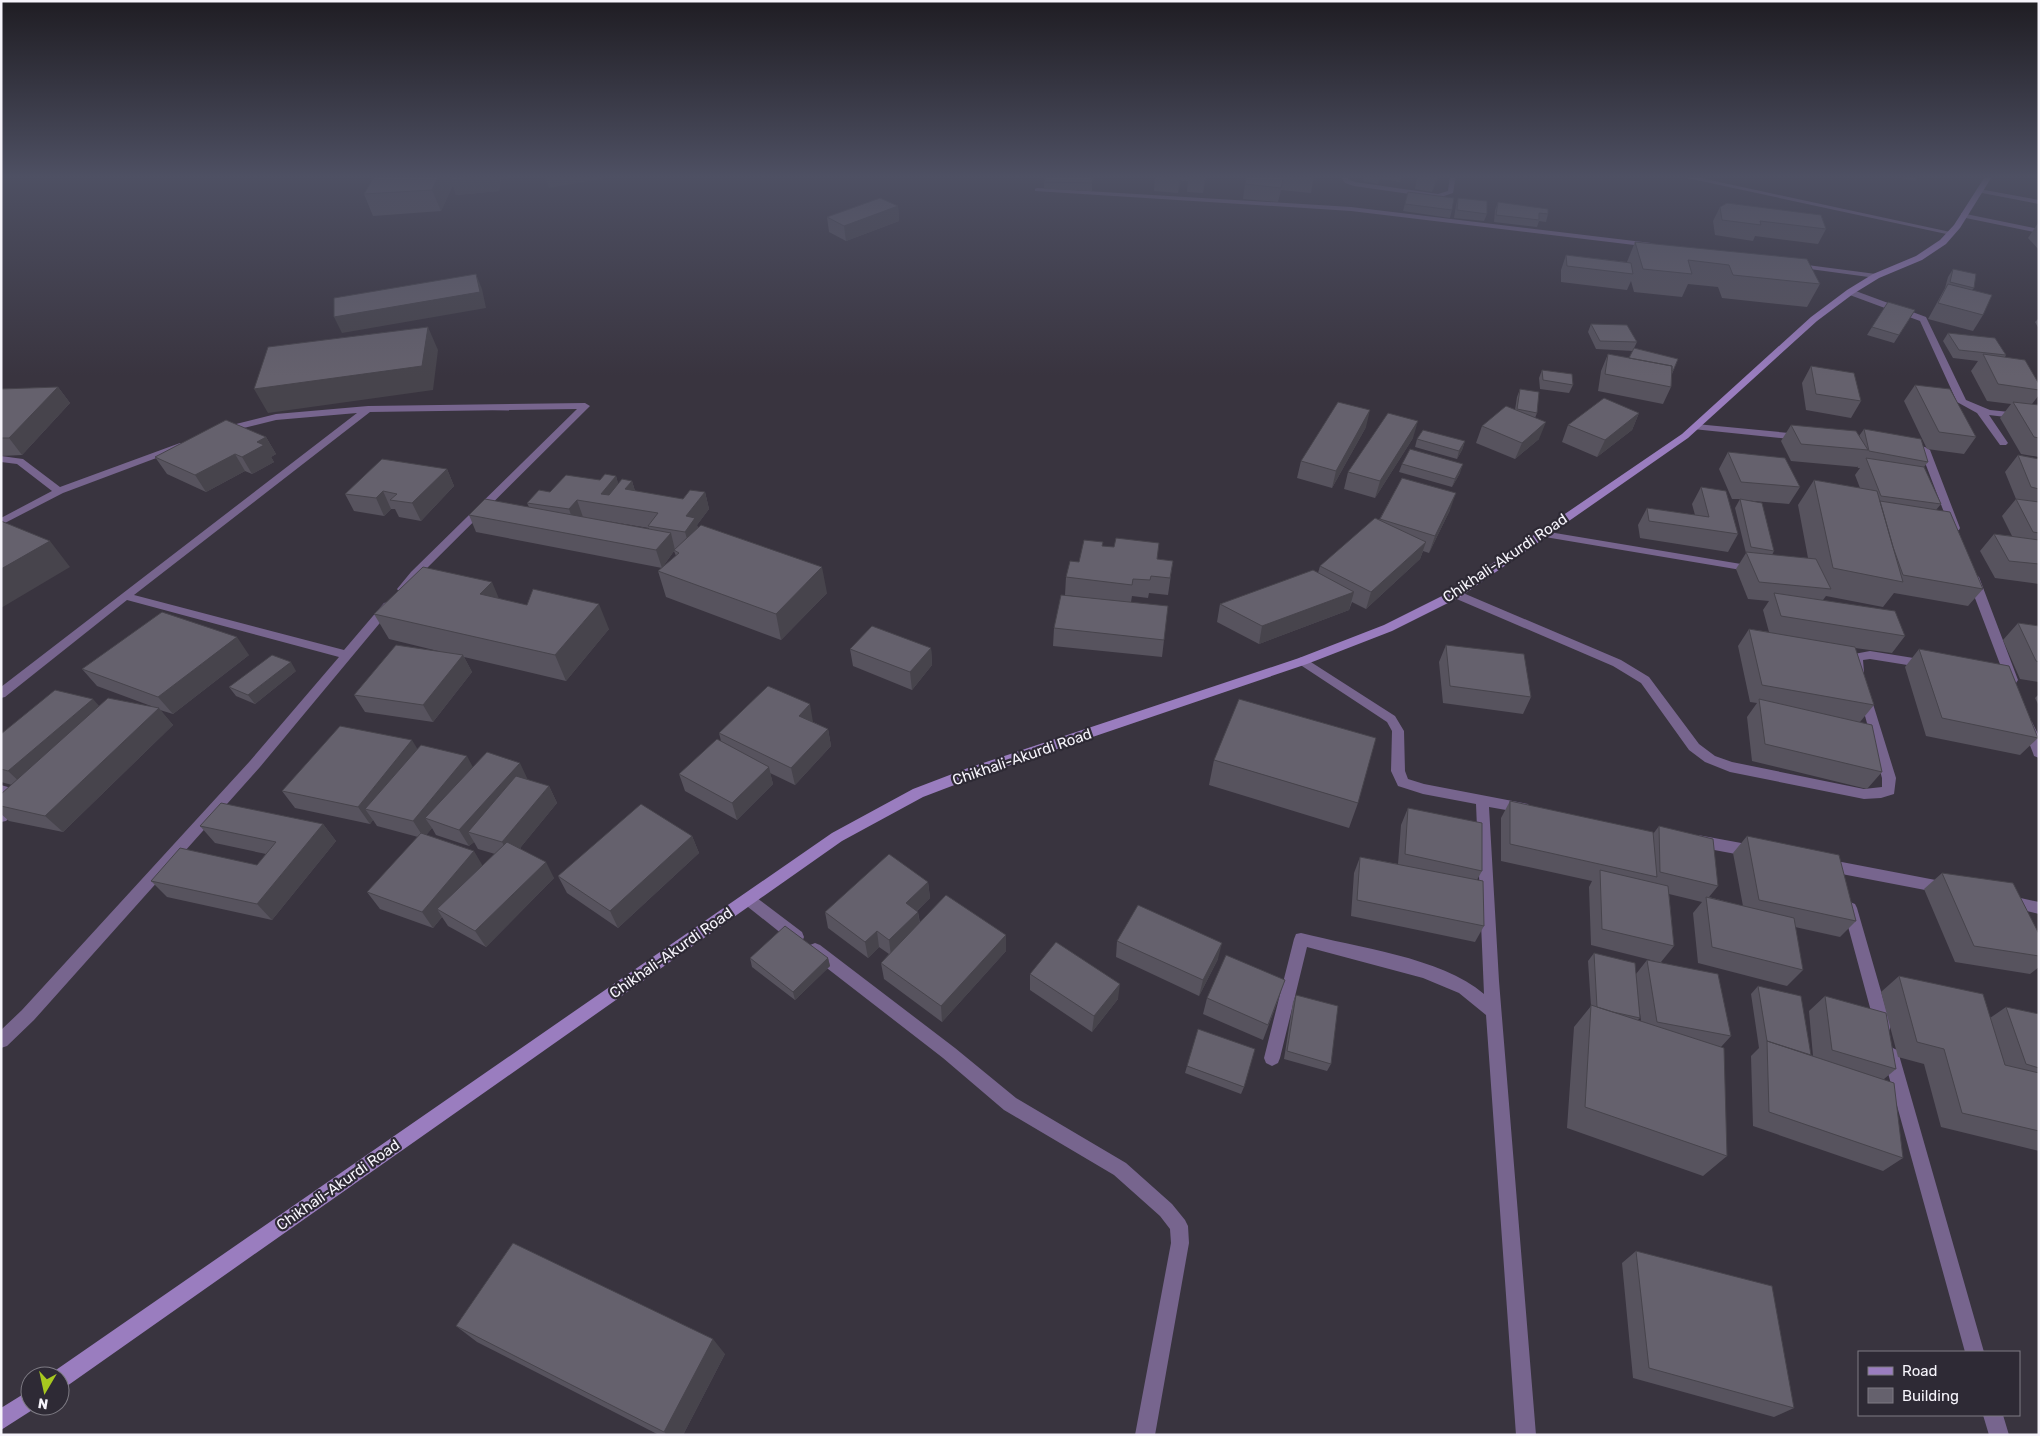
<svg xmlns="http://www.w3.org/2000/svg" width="2040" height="1436" viewBox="0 0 2040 1436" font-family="Rubik,sans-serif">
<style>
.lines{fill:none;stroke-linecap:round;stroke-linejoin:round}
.minor{fill:#77658e;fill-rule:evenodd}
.secondary{fill:#9a7dbf;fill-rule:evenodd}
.wall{fill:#57535e;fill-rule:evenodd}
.shaded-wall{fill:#47444c}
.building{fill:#65616d;stroke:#47444c}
.labels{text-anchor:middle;stroke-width:4.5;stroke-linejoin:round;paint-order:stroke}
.street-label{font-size:15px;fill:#f6f4fb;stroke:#2e2a35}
</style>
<rect width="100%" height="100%" fill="#39343f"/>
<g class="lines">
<path class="minor" d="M1344,175h6l-2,4 7,3 83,12 10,-3 2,-16h6l-3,18 -15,5 -84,-12 -9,-3 -3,-4z
M1673,175h14l268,58 -4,2z
M1037,188l314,19 300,36 4,2 -4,2 -300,-36 -316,-20v-2z
M1979,189l60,11v4l-62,-12 -1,-1z
M1961,213l78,16v4l-78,-16z
M1792,263l84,11 4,2 -4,2 -81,-11 -4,-2z
M1847,290h6l73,27 40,83 24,10 49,5v6l-50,-6 19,28 -2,2h-6l-23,-32 -20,-11 -37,-81 -73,-27z
M585,403l5,3 -2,2 -169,168 -12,16h-8l-2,-3 14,-17 166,-163 -207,3 -236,183 210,55 40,-47 4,-1 6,4 -134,161 -226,253 -27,26 -6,2v-18l21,-20 228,-249 89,-104 -212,-57 -122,97 -4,1v-11l356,-274 -81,7 -53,13 -3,-1v-4l56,-14 92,-8z
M1696,424l104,10 5,3 -5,3 -107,-11 -2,-2z
M180,443l3,1v4l-120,45 -62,32v-7l51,-27 -35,-27 -16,-2v-6l22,3 37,28z
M1909,445l16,2 5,3 30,78 -1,2 -4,1 -5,-3 -29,-76 -15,-2v-4z
M1543,531l210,35 5,3 -5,3 -214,-36 -1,-2 1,-2z
M1973,573l6,4 39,103 -2,3 -4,1 -6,-4 -39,-103z
M1456,590l165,70 28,17 50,67 16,12 17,6 132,27 18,-2v-9l-23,-84 2,-3h8l27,87 -2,16 -13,4 -17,1 -134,-27 -25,-10 -16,-12 -48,-67 -28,-17 -161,-69 -2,-3z
M1870,651l56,9 6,4 -6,4 -56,-9 -7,1 1,12 -2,3h-8l-4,-11 4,-10z
M1303,657l92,59 9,15 1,40 3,8 16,5 99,19 5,1 2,4 -2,4 -5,1 -34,-6 10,174 37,454h-20l-30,-420 -27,-22 -36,-15 -116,-31 -27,111 -2,5 -6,3 -6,-3 -2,-5 30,-119 2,-5 5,-1c54,14 140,24 183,61l-8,-190 -53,-10 -25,-8 -7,-15 1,-40 -5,-9 -88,-58 -2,-3 2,-3z
M2028,720l4,2 7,14v22l-5,-2 -1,-3 -11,-28 2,-3z
M1,785l27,8 2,4 -24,24 -5,1v-13l11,-10 -11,-4z
M1698,835l54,10 5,2 2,4 -2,4 -5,2 -54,-10 -5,-2 -2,-4 2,-4z
M1826,859l120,23 5,2 2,4 -2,4 -5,2 -120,-23 -5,-2 -2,-4 2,-4z
M748,893l5,2 49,37 2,5 -2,5 -5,1 -5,-1 -49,-39 -2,-4 2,-4z
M2007,895l32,7v12l-37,-9 -2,-4 2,-4z
M1850,902l5,2 2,4 34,118 -2,5 -6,2 -6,-2 -2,-5 -32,-118 2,-4z
M815,943l5,2 135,103 61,50 110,65 46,41 13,16 3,6 1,17 -34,192h-20l36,-192 -1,-14 -10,-13 -46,-41 -110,-65 -61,-52 -133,-103 -2,-5 2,-5z
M1891,1047l6,3 2,5 85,297h-19l-82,-297 2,-5z
M1983,1415h20l6,20h-20z"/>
<path class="secondary" d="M1986,175h7l-33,53 -14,16 -24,16 -43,18 -26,16 -36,27 -129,117 -228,159 -68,34 -85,33 -329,112 -55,21 -81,44 -775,545 -7,3v-13h-8l1,-4 779,-539 81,-44 55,-21 331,-110 85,-33 68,-34 230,-157 129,-117 36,-27 26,-16 43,-18 24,-16 14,-15z
M30,1390v16l7,1 -36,23v-22z"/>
</g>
<path class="wall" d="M375,175h139l-1,3 -12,1 -2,12 -43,4 -3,-10 -12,26 -68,5 -9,-22z
M1092,175v16l-48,-2v-7z
M1155,175h51l-3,18 -16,-1 1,-11h-7l-3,12 -24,-2z
M1247,175h67l-3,18 -30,-3 -3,12 -35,-3 2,-15z
M1364,175h75l-7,17 -17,-3 2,-11 -15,-2 -2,6 -19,-3 -3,5 -15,-3z
M1889,175h30l-4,6z
M1408,192l44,18 -2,8 -47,-7z
M1458,198l29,16 -3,7 -30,-3 2,-13z
M1498,202l50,12 -2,8 -7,-1 -2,6 -43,-5 1,-12z
M898,206l1,15 -53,20 -17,-9 -2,-15z
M1720,207l106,22 -8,15 -63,-8 -2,5 -38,-6 -2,-14z
M2038,223h1v27l-11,-12z
M1635,242l185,42 -13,23 -85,-9 -4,-11 -30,-3 -6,13 -48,-5 -3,-11 -4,9 -66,-8v-12l5,-15 61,7z
M1953,269l21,19 -2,2 11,25 -10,16 -45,-12 17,-31 3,-11z
M1915,310l-21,33 -27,-8 5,-8z
M2039,318v11l-4,-7z
M1591,324l46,18 -3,6 44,11 -6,15 -1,13 -8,17 -65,-13 3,-20 7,-17 21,4 4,-7 -37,-2 -8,-17z
M1948,333l58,22 -1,2 34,27v11l-7,9 7,1v52l-18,-3 -21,-36 11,-14 -24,-3 -16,-30 7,-10 -25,-3 -10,-17z
M1811,366l50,35 -10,17 -45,-8 -4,-27z
M1542,370l31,15 -4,8 -29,-4 -1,-11z
M1915,385l61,52 -12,17 -37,-5 -23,-48z
M58,387l12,16 -48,52 -21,1v-67z
M1520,389l17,24 -2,5 4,21 -24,20 -39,-16 6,-17 33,-16 2,-13z
M1639,413l-7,17 -35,27 -35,-15 6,-17z
M1791,425l68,11 5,-7 64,33 -4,5 17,37 -5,6 47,79 -15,17 -74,-13 -11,14 -57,-11 -3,4 82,36 -13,17 -37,-5 19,57 -14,17 22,50 -15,17 -115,-28 -5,-44 10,-14 -7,-1 -12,-56 11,-17 20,3 -6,-22 6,-9 -21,-2 -12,-30 10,-16 -11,-45 5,-9h-8l-13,-30 9,-17 72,35 -11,17 -47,-4 32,51 -2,4 36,3 -10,-53 16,-25 46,8 -5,-13 5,-7h-2l-1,-2v1l-66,-6 -10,-20z
M1366,427l-34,61 -35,-10 4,-17z
M266,437l10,17 -5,3 3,5 -22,12 -7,-3 -39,21 -39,-18 -12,-17z
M1413,438l-38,60 -31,-9 4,-17z
M1417,439l48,2 -3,9 -5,9 -42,-12z
M2018,455l21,4v125l-44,-6 -15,-27 14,-17 18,2 -10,-20 14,-17 -11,-27z
M1402,464l58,9 -8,14 -53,-15z
M447,469l7,17 -33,35 -22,-4 -4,-8h-4l-7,7 -30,-5 -9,-17z
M616,476l2,8 14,-3 3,10 48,8 22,-7 4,17 -12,16 1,3 129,65 -46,47 -115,-43 -8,-26 18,-15 -2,-5 -12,17 -186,-36 -7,-17 60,-8 -2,-4 23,-11zM600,520l49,8v1z
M1402,478l48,32 -21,43 -6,-2 -3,8 -54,50 -14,-7 -3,8 -90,34 -42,-22 3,-18 98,-31 2,-7 59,-46z
M1701,487l37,47 -10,18 -88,-14 -2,-13 9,-17 48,7 -3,-11z
M1103,542l-1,4 55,13 16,2 -5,34 -19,-2 -1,5 -16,-2 -1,6 33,38 -2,17 -109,-11 1,-18 68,-26 -57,-7 1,-18 13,-15z
M499,599l110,30 -43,52 -102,-24 8,15 -39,50 -68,-10 -11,-17 84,-44 -49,-12 -15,-25z
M2018,623l21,3v56l-19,-3 -17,-39z
M1446,645l85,52 -8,17 -80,-11 -4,-41z
M931,648l1,17 -20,25 -59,-24 -3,-17z
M1919,649l119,89 -18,17 -94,-19 -21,-69z
M249,655l-76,59 -13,-4 13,15 -110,107 -54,-11 -8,-7v-20l11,-9 -11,-3v-48l98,-28h52l-54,-20 -15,-17z
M296,671l-41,33 -19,-8 -7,-9z
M2039,694v12l-4,-8z
M813,722l15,7 3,17 -36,39 -25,-12 3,11 -36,36 -52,-29 -6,-17 42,-33 -2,-8z
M418,749l55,18 55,13 21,6 8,17 -37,45 34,30 -68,69 -38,-21 -6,-9 -9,11 -53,-19 -13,-17 51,-55 -41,-11 -4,-6 -3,4 -75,-16 -13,-17zM432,828l4,7 33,11 5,-4 4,7 17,5 -13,12 -56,-31z
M1214,760l144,43 -9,25 -140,-43z
M1510,801l143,33 6,-8 59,60 -9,11 34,9 -10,-53 14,-17 109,85 -16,16 -45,-10 8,43 -16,16 -89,-23 -5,-50 9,-11 -33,-8 5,52 -13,16 70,74 -10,11 6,109 -24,20 -136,-48 7,-101 17,-21 -3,-45 6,-8 42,21 11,-14 8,1 -64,-16 -2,-58 3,-6 -91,-20v-43zM1638,998l3,23 -3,-1 2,-2z
M1408,808l74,63 -5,9 7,46 -9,16 -124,-26 3,-43 6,-16 38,7 3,-39z
M323,824l13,17 -64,79 -105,-23 -16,-16 106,-16 9,-11 -51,-11 -15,-17z
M692,836l7,17 -81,75 -51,-35 -9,-17z
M1942,873l97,61v33l-9,7 -75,-12 -31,-73z
M928,882l2,16 -13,13 1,1 2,11 86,28 -64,71 -58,-43 -3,-16 8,-9 -10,-7 -11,11 -40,-30 -3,-16z
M1117,941l101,18 -19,37 -83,-39z
M750,958h78l2,8 -35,34 -43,-33z
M1030,974l88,25 -26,33 -62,-42z
M1899,976l91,42 16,-11 33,7v137l-98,-24 -17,-63 -26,-7 -17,-65z
M1758,986l53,69 2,1 -4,-45 16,-15 71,73 -12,10 19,79 -20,13 -130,-45 -2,-70 8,-8 -8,-54z
M1280,995l-17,45 -60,-26 4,-16z
M1296,995l35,69 -4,7 -43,-12 9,-57z
M1187,1066l57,21 -3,7 -56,-21z
M1636,1251l158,157 -20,9 -141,-39 -11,-115z
M456,1326l269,28 -42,81h-24l-182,-93z"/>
<path class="shaded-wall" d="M439,175h75l-1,3 -12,1 -2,12 -43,4 -3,-10 -12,26 -9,-21z
M545,175h79l-75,13z
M1180,175h1v6l-3,12z
M1205,175h1l-3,18z
M1380,175h2l-4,9z
M1437,175h2l-7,17z
M898,206l1,15 -53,20 -2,-15z
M476,274l6,15 4,19 -144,25 -8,-16z
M428,327l10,23 -5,40 -165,23 -14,-24z
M58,387l12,16 -48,52 -13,-17z
M1370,410l-4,17 -34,61 4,-17z
M1639,413l-7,17 -35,27 8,-17z
M1418,421l-5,17 -38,60 5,-17z
M1546,422l-7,17 -24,20 7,-16z
M266,437l10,17 -5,3 3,5 -22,12 -10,-17 15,-15z
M1465,441l-3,9 -5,9 2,-8z
M235,454l10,17 -39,21 -11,-17z
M1463,464l-3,9 -8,14 3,-8z
M447,469l7,17 -33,35 -9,-18z
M616,476l5,17 -10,12 -10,-11z
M632,481l5,17 -12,-9z
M383,491l8,18 -7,7 -8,-18z
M705,492l4,17 -12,16 3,10 -10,14 -5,-17 1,-16z
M1456,493l-6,17 -21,43 6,-17z
M577,500l6,17 -8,10 -6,-18z
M671,533l4,17h-1v1l-12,17 -6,-18z
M50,541l20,26 -69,41v-39z
M1426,542l-6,17 -54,50 5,-17z
M822,567l5,26 -46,47 -5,-26z
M492,582l11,26 -23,-14z
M1354,592l-5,18 -90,34 3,-18z
M599,604l10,25 -43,52 -11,-26z
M237,637l12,18 -76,59 -15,-17z
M931,648l1,17 -20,25 -2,-18z
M463,655l9,17 -39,50 -10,-17z
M291,662l5,9 -41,33 -7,-9z
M93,699l15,17 -82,72 -18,-17z
M810,704l3,18 -11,11 -3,-17z
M159,708l14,17 -110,107 -18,-16z
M828,729l3,17 -36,39 -4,-17z
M412,740l11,18 -58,51 8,11 -3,4 -12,-17z
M467,756l9,17 -51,45 7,10 -8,10 -11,-17z
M520,763l8,17 -60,52 6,10 -5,4 -10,-16z
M769,767l4,17 -36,36 -5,-17z
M549,786l8,17 -46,56 -9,-17z
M323,824l13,17 -64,79 -15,-16z
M692,836l7,17 -81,75 -8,-17z
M474,851l10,17 -47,41 5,8 -9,11 -11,-16z
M546,862l8,16 -68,69 -11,-16z
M928,882l2,16 -22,21 -2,-16z
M918,912l2,16 -29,28 -2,-16z
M877,931l2,16 -11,11 -3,-16z
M1006,935v16l-64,71 -1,-16z
M1222,943l-4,16 -19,37 4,-16z
M828,958l2,8 -35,34 -2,-8z
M1120,984l-2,15 -26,33 2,-16z
M713,1339l12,15 -42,81h-16l-3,-3z"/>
<path class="building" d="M375,175h64l-7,15 -68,4z
M452,175h42v1l-43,4z
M1046,175h46v8l-48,-1z
M1155,175h25l-1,4 -24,-2z
M1189,175h16l-1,4 -15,-1z
M1247,175h67v3l-30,-3 -3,13 -36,-4z
M1408,192l46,6 -2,12 -47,-6z
M880,198l18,8 -54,20 -17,-9z
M1458,198l29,3v13l-30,-4z
M1498,202l50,7v5l-9,-1v7l-43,-5z
M1727,203l94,12 5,14 -66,-8 1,4 -39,-5 -2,-13z
M1635,242l172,17 13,25 -87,-9 -4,-10 -41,-5 4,14 -49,-5z
M1566,255l65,8 2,11 -66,-8z
M1953,269l23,5 -2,14 -24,-6z
M476,274l4,18 -146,25v-19z
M1948,284l44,11 -9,20 -45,-12z
M1888,302l27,8 -16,25 -27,-8z
M1591,324l36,1 10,17 -37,-1z
M428,327l-6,39 -168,23 14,-42z
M1948,333l47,5 11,17 -47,-5z
M1634,348l44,11 -5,12h-1v-5l-43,-8z
M1608,354l64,12 -1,21 -66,-13z
M1983,354l42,6 14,24v6l-41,-6z
M1811,366l43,7 7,28 -45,-7z
M1542,370l30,4 1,11 -30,-5z
M1915,385l35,4 26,48 -37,-5z
M58,387l-49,51h-8v-49z
M1520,389l19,3 -2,21 -20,-4z
M1604,398l35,15 -34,27 -37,-15z
M1338,402l32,8 -34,61 -35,-10z
M2013,402l26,3v33l-5,-1z
M1506,406l40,16 -24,21 -40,-17z
M1388,413l30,8 -38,60 -32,-9z
M226,420l40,17 -9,5 7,3 -22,12 -7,-3 -40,21 -40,-18z
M1791,425l65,6 12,19 -67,-6z
M1864,429l57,10 7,23 -59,-11z
M1423,430l42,11 -6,10 -42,-12z
M1410,449l53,15 -8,15 -53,-15z
M1728,452l57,6 15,29 -59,-5z
M2018,455l21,4v30l-8,-2z
M1866,458l58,9 17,37 -60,-8z
M382,459l65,10 -35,34 -22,-3 7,-6 -14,-3 -7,7 -31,-4z
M605,474l11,2 -15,18 8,1 13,-16 10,2 -7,8 58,10 7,-9 15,2 -19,24 9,2 -10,14 -37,-6 10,-13 -81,-13 -8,9 -42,-6 12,-13 11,2 16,-17 34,5z
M1402,478l54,15 -21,43 -55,-17z
M1814,480l63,11 26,91 -70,-14z
M1701,487l25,4 12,43 -89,-13 -2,-13 62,9z
M485,499l186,34 -15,17 -187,-35z
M1740,499l22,4 12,48 -23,-4z
M2016,499l23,3v31l-6,-1z
M1880,501l70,11 33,77 -80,-14 -10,-28z
M1375,518l51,24 -55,50 -51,-26z
M1,521l49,20 -49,28z
M701,525l121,42 -46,47 -118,-43 21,-18 -5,-3z
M1994,534l45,6v24l-30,-3z
M1116,538l43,5 -2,16 16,2 -3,17 -19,-2 -1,4 -17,-1 -1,6 -66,-8 4,-16 9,1 5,-22 19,2 -1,4 12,1z
M1746,552l70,7 15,30 -72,-7z
M423,567l69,15 -12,12 47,11 6,-16 66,15 -44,51 -181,-41z
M1313,570l41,22 -92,34 -42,-22z
M1774,593l121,18 10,25 -124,-20z
M1061,595l107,11 -4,34 -110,-12z
M162,612l75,25 -79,60 -76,-28z
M2018,623l21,3v36l-3,-1z
M872,626l59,22 -21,24 -60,-23z
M1749,629l106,18 19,58 -112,-20z
M396,645l67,10 -40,50 -69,-10z
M1446,645l78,9 7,43 -81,-11z
M1919,649l90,17 29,72 -96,-20z
M272,655l19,7 -43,33 -19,-8z
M768,686l42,18 -11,12 29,13 -37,39 -72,-35z
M55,690l38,9 -85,72 -7,-2v-35z
M108,698l51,10 -114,108 -44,-10v-12z
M1239,699l137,39 -18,65 -144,-43z
M1759,699l113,26 10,47 -117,-28z
M340,726l72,14 -54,67 -76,-16z
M717,739l52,28 -37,36 -53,-29z
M421,745l46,11 -54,65 -48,-12z
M487,752l33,11 -61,67 -34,-12z
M516,776l33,10 -47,56 -34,-10z
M1510,801l143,31 4,45 -147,-33z
M221,803l102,21 -66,80 -106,-23 29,-33 77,17 19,-23 -76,-16z
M641,804l51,32 -82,75 -52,-35z
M1408,808l74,15v48l-77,-17z
M1659,826l54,13 5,47 -58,-14z
M421,833l53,18 -52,61 -55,-20z
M1747,836l92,19 17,66 -97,-21z
M507,842l39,20 -71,69 -38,-22z
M889,854l39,28 -22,21 12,9 -29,28 -12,-9 -12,11 -40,-30z
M1360,857l123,24 1,45 -127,-26z
M1600,870l68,16 6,60 -72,-17z
M1942,873l71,10 26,51v22l-65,-10z
M946,895l60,40 -65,71 -60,-43z
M1706,897l88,21 9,52 -91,-23z
M1138,905l84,38 -19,37 -86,-39z
M785,926l43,32 -35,34 -43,-34z
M1056,942l64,42 -26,32 -64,-42z
M1594,953l41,10 5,55 -27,-6 -16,-5z
M1226,955l59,25 -17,45 -61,-27z
M1647,960l71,14 13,62 -74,-14z
M1899,976l84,18 22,71 34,8v58l-77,-18 -18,-64 -27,-7z
M1758,986l43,10 10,59 -44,-14z
M1296,995l42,11 -7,58 -44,-13z
M1825,996l61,17 10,56 -64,-19z
M1591,1005l133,43 3,108 -142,-49z
M2006,1007l33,7v54l-13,-4z
M1198,1029l57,20 -11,38 -57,-21z
M1767,1041l127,42 9,75 -134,-46z
M513,1243l200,96 -49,93 -208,-106z
M1636,1251l136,35 22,122 -145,-40z"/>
<linearGradient id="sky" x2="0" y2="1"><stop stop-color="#1f1d23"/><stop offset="0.47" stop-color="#4e5063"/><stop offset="1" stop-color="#4e5063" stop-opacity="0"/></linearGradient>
<rect width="2040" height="376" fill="url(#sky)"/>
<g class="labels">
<g class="street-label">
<text transform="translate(1505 558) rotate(-34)" y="5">Chikhali-Akurdi Road</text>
<text transform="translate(1022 757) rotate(-19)" y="5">Chikhali-Akurdi Road</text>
<text transform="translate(671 953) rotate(-35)" y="5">Chikhali-Akurdi Road</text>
<text transform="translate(338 1185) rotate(-35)" y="5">Chikhali-Akurdi Road</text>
</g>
</g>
<rect width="2040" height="1436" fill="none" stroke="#f6f4fb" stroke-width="5"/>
<rect x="1858" y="1351" width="162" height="65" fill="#2e2a35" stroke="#7e7b84"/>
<rect x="1868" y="1367" width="25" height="8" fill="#9a7dbf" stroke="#7e7b84"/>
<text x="1902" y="1376" font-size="15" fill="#f6f4fb">Road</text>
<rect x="1868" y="1388" width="25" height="15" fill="#65616d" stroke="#7e7b84"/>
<text x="1902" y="1401" font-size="15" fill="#f6f4fb">Building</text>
<g transform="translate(45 1391) rotate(189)"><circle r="24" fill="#2e2a35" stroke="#7e7b84"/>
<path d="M0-4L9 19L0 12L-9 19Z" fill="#a7c81f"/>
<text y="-8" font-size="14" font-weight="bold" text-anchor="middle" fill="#f6f4fb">N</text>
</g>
</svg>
